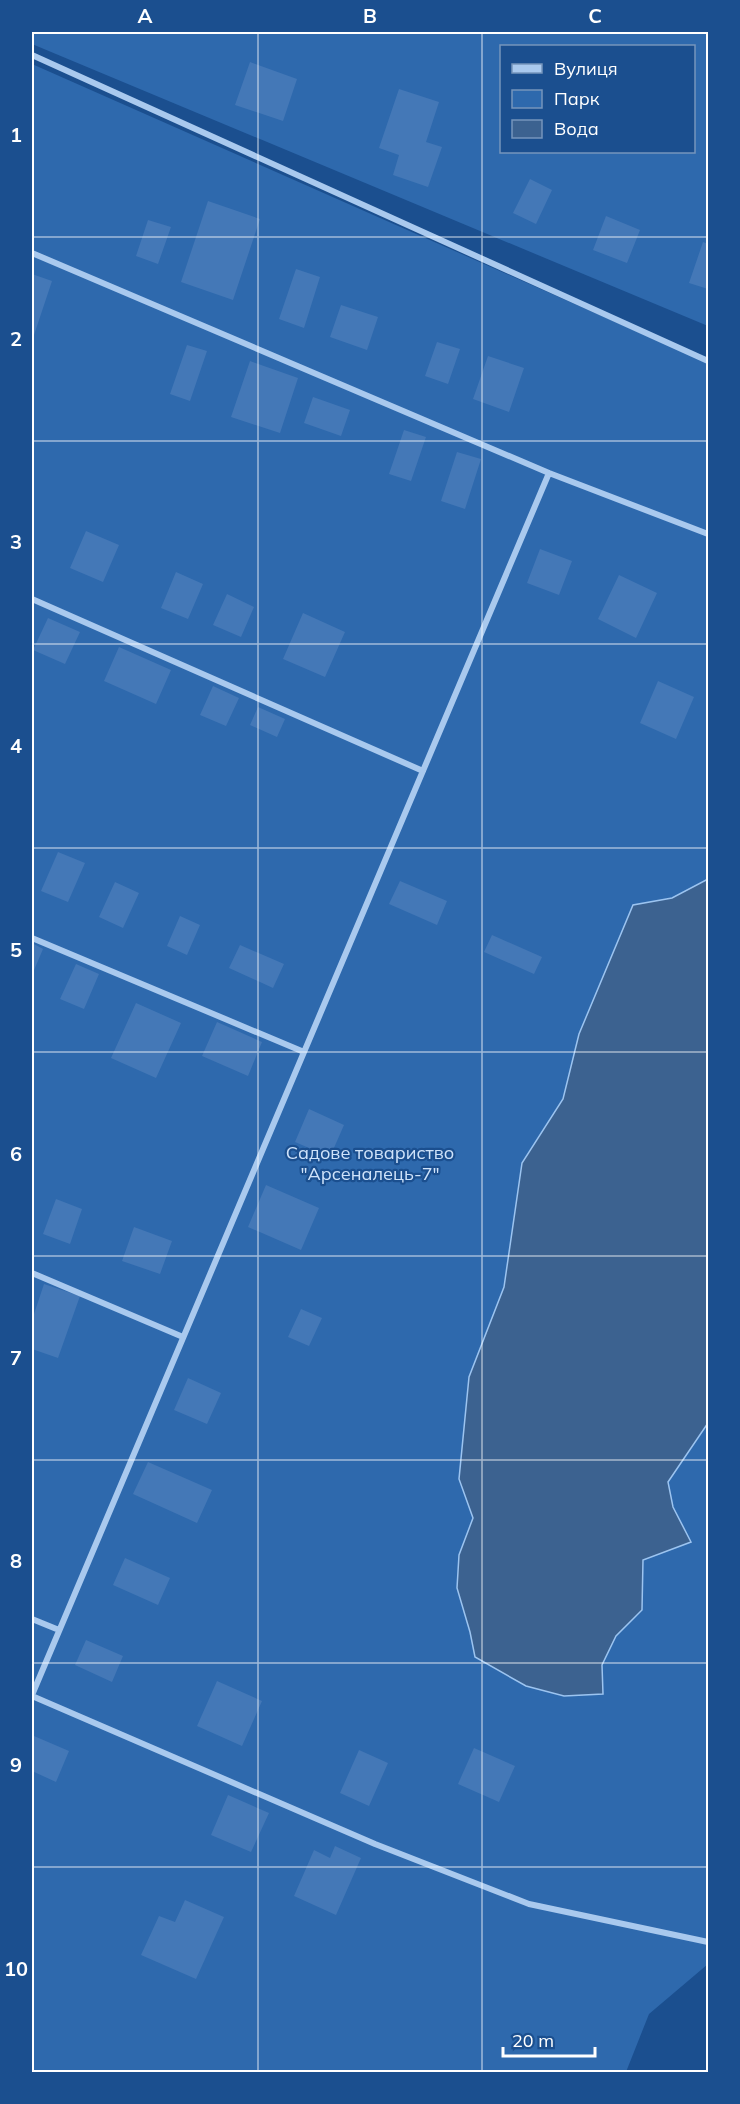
<svg xmlns="http://www.w3.org/2000/svg" width="740" height="2104" viewBox="0 0 740 2104" font-family="Mulish,sans-serif">
<style>
.green{fill:#2e69ad;fill-rule:evenodd}
.water{fill:#3c6290;stroke:#9cc4f0;stroke-width:1.5}
.building{fill:#4478b7}
.lines{fill:none;stroke-linecap:round;stroke-linejoin:round}
.street{stroke:#a9c9ee;stroke-width:6}
.grid{fill:none;stroke:#fff;stroke-width:1.5;stroke-opacity:0.55}
.labels{text-anchor:middle;stroke-width:4.5;stroke-linejoin:round;paint-order:stroke}
.park-label{font-size:18px;fill:#cfe3fa;stroke:#1b4f8f}
.neatline{fill:none;stroke:#fff;stroke-width:2}
.grid-label{font-size:20px;text-anchor:middle;font-weight:bold;fill:#fff}
</style>
<rect width="100%" height="100%" fill="#1b4f8f"/>
<path class="green" d="M32,32h676v294l-676,-282zM502,46h192v106h-192z
M32,64l676,299v1601l-59,50 -23,58h-594z"/>
<path class="water" d="M708,879v544l-40,59 5,25 18,35 -48,18 -1,50 -26,26 -14,29 1,29 -39,2 -38,-10 -51,-29 -5,-25 -13,-44 2,-33 14,-37 -14,-39 10,-102 35,-90 18,-124 41,-64 16,-65 54,-129 39,-7z"/>
<path class="building" d="M250,62l47,17 -14,42 -48,-16z
M399,89l40,13 -13,40 16,5 -14,40 -35,-12 6,-20 -20,-7z
M530,179l22,11 -16,34 -23,-11z
M208,201l52,18 -27,81 -52,-18z
M606,216l34,14 -13,33 -34,-13z
M148,220l23,7 -13,37 -22,-8z
M703,242l5,2v45l-19,-6z
M296,269l24,8 -16,51 -25,-9z
M32,274l20,7 -20,60z
M341,305l37,12 -11,33 -37,-13z
M437,342l23,7 -12,35 -23,-8z
M187,345l20,6 -17,50 -20,-7z
M488,356l36,12 -15,44 -36,-13z
M250,361l48,17 -18,55 -49,-16z
M313,397l37,13 -9,26 -37,-13z
M404,430l22,7 -15,44 -22,-7z
M457,452l24,7 -16,50 -24,-8z
M86,531l33,14 -16,37 -33,-14z
M540,549l32,12 -13,34 -32,-12z
M176,572l27,12 -15,35 -27,-11z
M619,575l38,18 -21,45 -38,-19z
M227,594l27,13 -13,30 -28,-12z
M303,613l42,19 -20,45 -42,-18z
M48,618l32,14 -15,32 -32,-14z
M119,647l52,23 -15,34 -52,-23z
M658,681l36,16 -18,42 -36,-16z
M213,686l26,12 -13,28 -26,-11z
M258,707l27,12 -8,18 -27,-12z
M58,852l27,11 -17,39 -27,-11z
M400,881l47,20 -10,24 -48,-21z
M115,882l24,11 -16,35 -24,-11z
M180,916l20,9 -13,30 -20,-9z
M492,935l50,22 -8,17 -50,-22z
M32,943l11,6 -11,26z
M240,945l44,19 -11,24 -44,-20z
M76,964l23,10 -15,35 -24,-10z
M136,1003l45,20 -25,55 -45,-20z
M217,1022l45,20 -14,34 -46,-20z
M309,1109l35,16 -14,32 -35,-15z
M266,1185l53,23 -18,42 -53,-23z
M56,1199l26,10 -12,35 -27,-10z
M134,1227l38,14 -12,33 -38,-13z
M44,1284l36,12 -22,62 -26,-9v-29z
M301,1309l21,9 -13,28 -21,-9z
M188,1378l33,15 -14,31 -33,-14z
M148,1462l64,28 -15,33 -64,-29z
M125,1558l45,20 -12,27 -45,-20z
M86,1640l37,16 -11,26 -37,-17z
M217,1681l45,20 -20,45 -45,-20z
M34,1736l35,15 -13,31 -24,-11v-29z
M474,1748l41,18 -16,36 -41,-18z
M359,1750l29,13 -19,43 -29,-13z
M228,1795l41,18 -18,39 -40,-17z
M335,1846l26,12 -25,57 -42,-19 20,-46 16,8z
M185,1900l39,17 -28,62 -55,-24 18,-39 16,6z"/>
<g class="lines">
<path class="street" d="M32,55l676,306
M32,253l517,220 159,61
M32,599l391,172
M32,938l272,114
M32,1273l151,64
M32,1619l27,11
M32,1695l517,-1222
M32,1696l343,148 154,60 179,38"/>
</g>
<path class="grid" d="M258,32v2040M482,32v2040M32,237h676M32,441h676M32,644h676M32,848h676M32,1052h676M32,1256h676M32,1460h676M32,1663h676M32,1867h676"/>
<g class="labels">
<g class="park-label">
<text x="370" y="1159">Садове товариство<tspan x="370" dy="21">"Арсеналець-7"</tspan></text>
</g>
</g>
<rect width="740" height="2104" fill="none" stroke="#1b4f8f" stroke-width="66"/>
<rect x="500" y="45" width="195" height="108" fill="#1b4f8f" stroke="#7695bc" stroke-width="1.5"/>
<rect x="512" y="64" width="30" height="9" fill="#a9c9ee" stroke="#7695bc" stroke-width="1.5"/>
<text x="554" y="75" font-size="18" fill="#ffffff">Вулиця</text>
<rect x="512" y="90" width="30" height="18" fill="#2e69ad" stroke="#7695bc" stroke-width="1.5"/>
<text x="554" y="105" font-size="18" fill="#ffffff">Парк</text>
<rect x="512" y="120" width="30" height="18" fill="#3c6290" stroke="#7695bc" stroke-width="1.5"/>
<text x="554" y="135" font-size="18" fill="#ffffff">Вода</text>
<path d="M503 2047v9h92v-9" fill="none" stroke="#ffffff" stroke-width="3"/>
<text x="512" y="2047" font-size="18" fill="#ffffff" stroke="#1b4f8f" stroke-width="4.5" paint-order="stroke">20 m</text>
<rect x="33" y="33" width="674" height="2038" class="neatline"/>
<g class="grid-label">
<text x="145" y="23">A</text>
<text x="370" y="23">B</text>
<text x="595" y="23">C</text>
<text x="16" y="142">1</text>
<text x="16" y="346">2</text>
<text x="16" y="549">3</text>
<text x="16" y="753">4</text>
<text x="16" y="957">5</text>
<text x="16" y="1161">6</text>
<text x="16" y="1365">7</text>
<text x="16" y="1568">8</text>
<text x="16" y="1772">9</text>
<text x="16" y="1976">10</text>
</g>
</svg>
